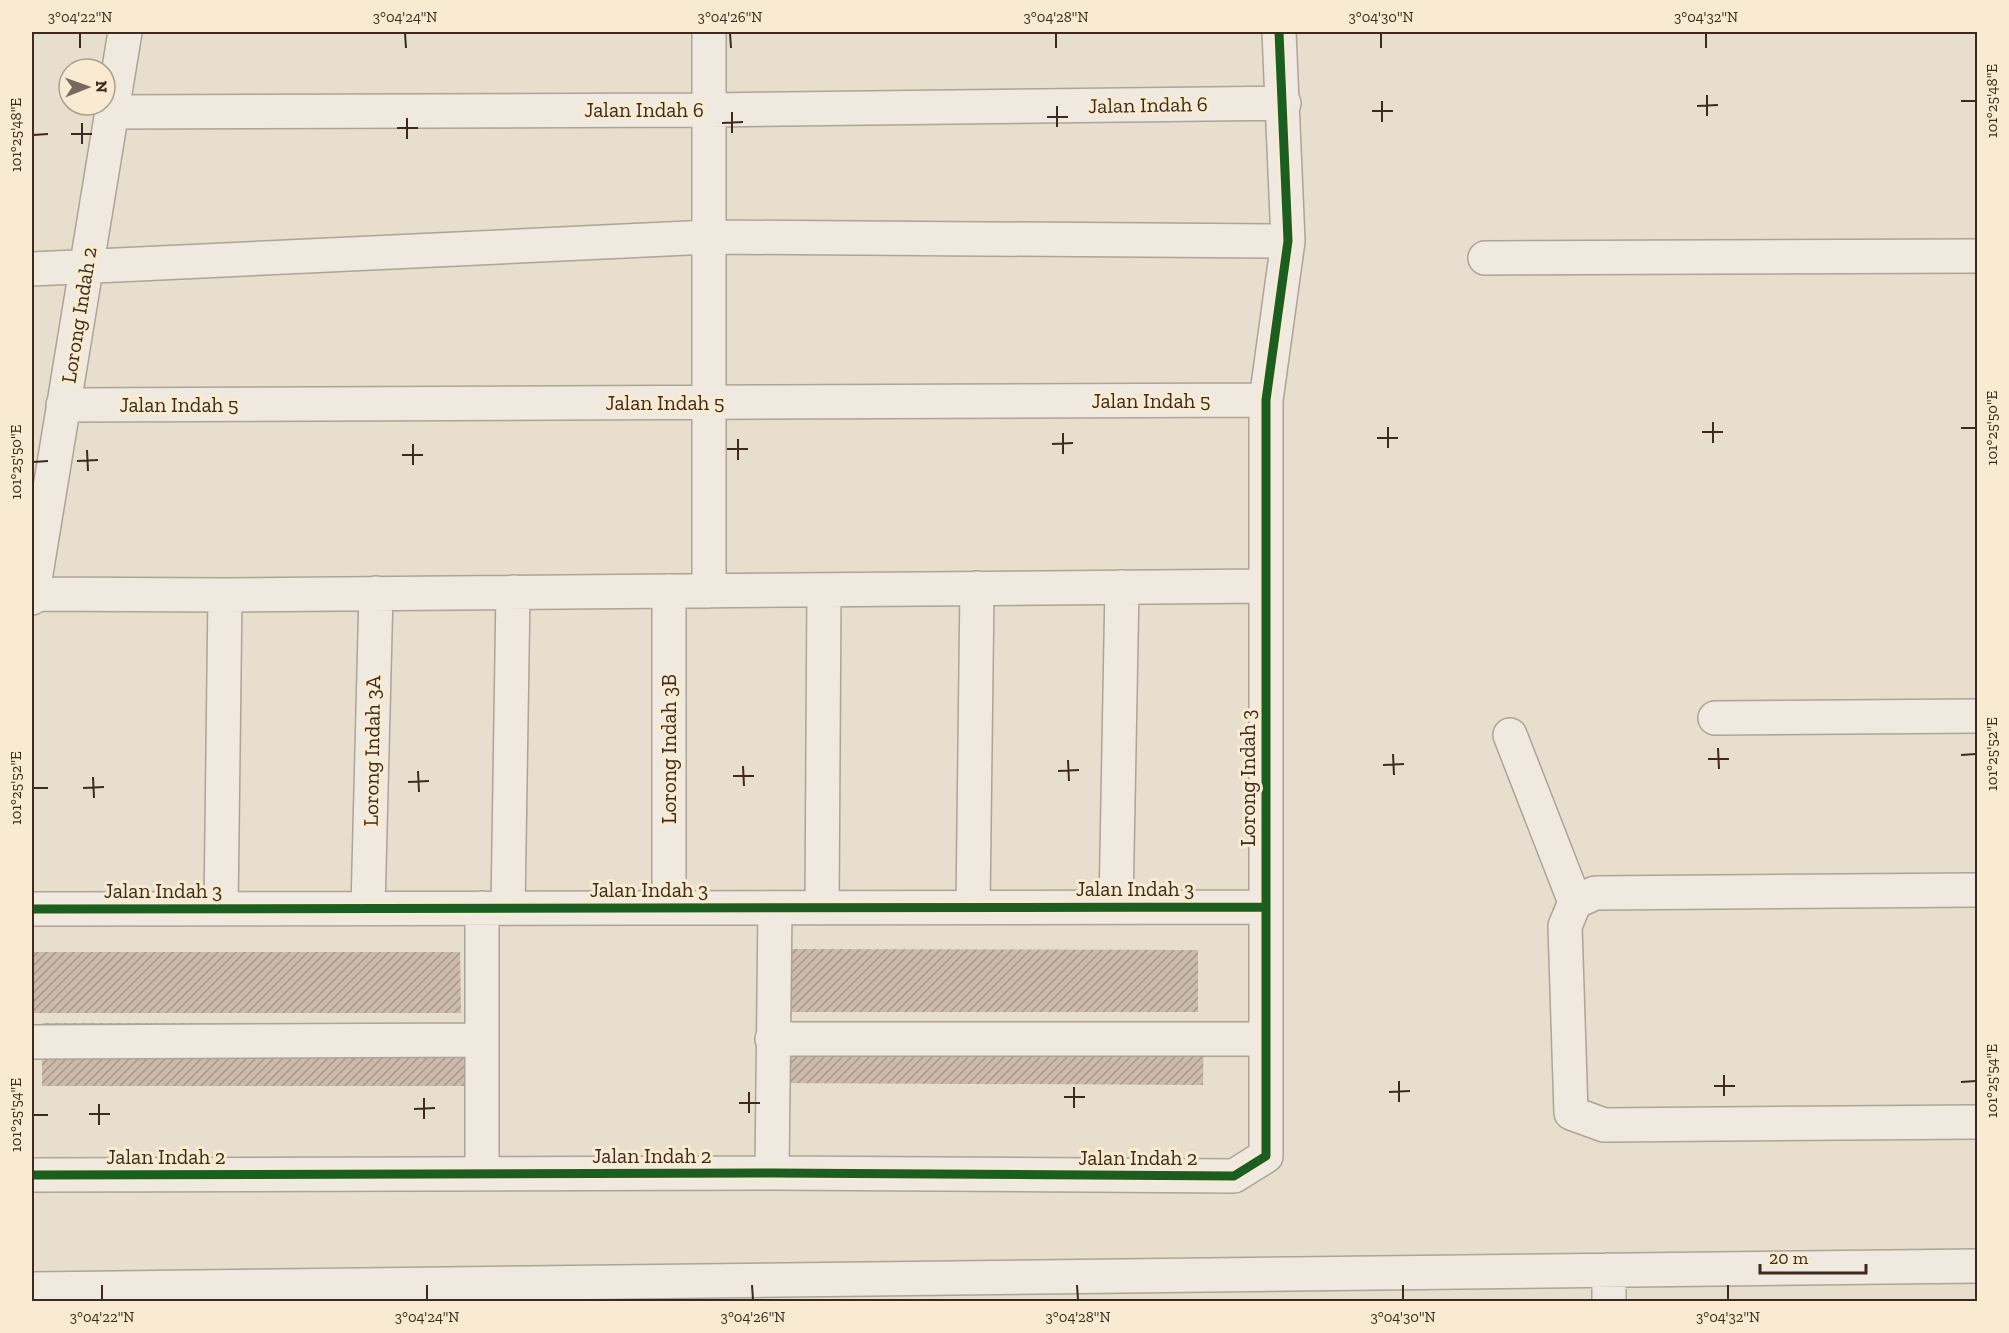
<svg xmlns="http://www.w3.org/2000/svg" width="2009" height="1333" viewBox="0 0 2009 1333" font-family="'Zilla Slab',serif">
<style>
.building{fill:url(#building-hatch)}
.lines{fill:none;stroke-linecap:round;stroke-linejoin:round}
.minor-casing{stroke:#ada396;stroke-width:36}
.minor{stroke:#efe9e0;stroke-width:33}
.cycleway-casing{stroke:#f9ebd2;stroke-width:13}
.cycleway{stroke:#1b5e20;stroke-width:9}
.ticks{fill:none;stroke:#3d2a1c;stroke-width:2}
.labels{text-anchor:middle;stroke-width:6;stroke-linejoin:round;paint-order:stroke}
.street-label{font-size:21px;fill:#3d2a1c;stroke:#f9ebd2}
.neatline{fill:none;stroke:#3d2a1c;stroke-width:2}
.ticks-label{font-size:15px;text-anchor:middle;fill:#3d2a1c}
</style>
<defs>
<pattern id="building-hatch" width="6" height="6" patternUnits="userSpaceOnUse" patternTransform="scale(1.5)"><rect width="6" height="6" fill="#ccbbad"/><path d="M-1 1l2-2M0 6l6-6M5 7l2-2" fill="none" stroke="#a7988c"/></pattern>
</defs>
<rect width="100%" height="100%" fill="#e8decd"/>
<path class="building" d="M781,949l417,1v62h-417z
M32,952h428l1,61h-429z
M779,1022l425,2 -1,61 -424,-2z
M42,1023h423v63h-423z"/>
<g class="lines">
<defs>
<path id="minor" d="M112,112l598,-2 574,-7
M1485,258l493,-2
M32,269l677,-32 579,4
M63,405l1203,-5
M669,591v317
M709,591v-559
M32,594l193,1 1041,-9
M32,598l93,-566
M1715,718l263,-2
M1510,735l65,167
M1978,890l-383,3 -20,9 -10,24 6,187 33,12 374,-3
M973,907l4,-319
M1116,907l6,-320
M368,908l8,-315
M508,908l5,-316
M822,908l2,-318
M32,909l1234,-2
M221,909l4,-314
M772,1039h494
M32,1042l450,-2
M772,1173l3,-265
M482,1174v-266
M32,1175l740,-2 462,3 32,-20v-756l22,-159 -9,-209
M1609,1270v32
M32,1289l1946,-23"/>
</defs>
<use href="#minor" class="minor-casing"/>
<use href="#minor" class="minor"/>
<defs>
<path id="cycleway" d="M32,909l1234,-2
M32,1175l740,-2 462,3 32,-20v-756l22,-159 -9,-209"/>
</defs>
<use href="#cycleway" class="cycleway-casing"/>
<use href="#cycleway" class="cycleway"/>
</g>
<path class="ticks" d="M80,33v15M405,33l1,15M730,33l1,15M1056,33v15M1381,33v15M1706,33v15M1707,95v21M1382,101v21M1961,101h15M1057,106v21M1697,106l21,-1M1372,111h21M732,112v21M1047,117h21M407,118v21M82,123v21M722,123l21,-1M397,128h21M71,134h21M33,135l15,-1M1713,422v21M1388,427v21M1961,428h15M1702,432h21M1063,433v21M1377,438h21M738,439v21M413,444v21M1052,444l21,-1M727,449h21M87,450l1,21M402,455h21M77,461l21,-1M33,462l15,-1M1718,748l1,21M1393,754l1,21M1961,755l15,-1M1708,759h21M1068,760l1,21M1383,765l21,-1M743,766l1,20M418,771l1,21M1058,771l21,-1M733,776h21M93,777l1,21M408,782l21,-1M33,788h15M83,788l21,-1M1724,1075v21M1399,1081v21M1961,1082l15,-1M1714,1086h21M1074,1087v21M749,1092v21M1389,1092l21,-1M1064,1097h21M424,1098v21M739,1103h21M99,1104v21M414,1109l21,-1M89,1114h21M33,1115h15M102,1285v15M427,1285v15M752,1285l1,15M1077,1285l1,15M1403,1285v15M1728,1285v15"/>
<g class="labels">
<g class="street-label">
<text transform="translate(1148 105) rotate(-1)" y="7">Jalan Indah 6</text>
<text x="644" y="117">Jalan Indah 6</text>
<text transform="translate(79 315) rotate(-81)" y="7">Lorong Indah 2</text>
<text x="1151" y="408">Jalan Indah 5</text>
<text x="665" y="410">Jalan Indah 5</text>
<text x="179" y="412">Jalan Indah 5</text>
<text transform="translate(669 749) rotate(-90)" y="7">Lorong Indah 3B</text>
<text transform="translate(372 751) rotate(-89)" y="7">Lorong Indah 3A</text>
<text transform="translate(1248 778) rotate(-90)" y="7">Lorong Indah 3</text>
<text x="1135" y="896">Jalan Indah 3</text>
<text x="649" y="897">Jalan Indah 3</text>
<text x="163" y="898">Jalan Indah 3</text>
<text x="652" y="1163">Jalan Indah 2</text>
<text x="166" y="1164">Jalan Indah 2</text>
<text x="1138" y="1165">Jalan Indah 2</text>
</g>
</g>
<rect width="2009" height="1333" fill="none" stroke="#f9ebd2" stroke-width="66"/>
<g transform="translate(87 87) rotate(89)"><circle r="28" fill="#f9ebd2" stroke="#ae9e89" stroke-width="1.5"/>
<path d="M0-4.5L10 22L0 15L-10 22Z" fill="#79695a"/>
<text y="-9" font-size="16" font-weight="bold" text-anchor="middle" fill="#3d2a1c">N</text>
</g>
<path d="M1760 1264v9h106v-9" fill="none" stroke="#3d2a1c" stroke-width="3"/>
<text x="1769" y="1264" font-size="18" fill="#3d2a1c" stroke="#f9ebd2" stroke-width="4.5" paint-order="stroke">20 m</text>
<rect x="33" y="33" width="1943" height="1267" class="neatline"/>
<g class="ticks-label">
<text x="80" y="22">3°04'22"N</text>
<text x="405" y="22">3°04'24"N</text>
<text x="730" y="22">3°04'26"N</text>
<text x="1056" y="22">3°04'28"N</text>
<text x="1381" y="22">3°04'30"N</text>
<text x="1706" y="22">3°04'32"N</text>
<text transform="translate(1992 101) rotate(-90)" y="5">101°25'48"E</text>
<text transform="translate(16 135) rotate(-90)" y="5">101°25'48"E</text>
<text transform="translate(1992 428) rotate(-90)" y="5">101°25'50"E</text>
<text transform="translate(16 462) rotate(-90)" y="5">101°25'50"E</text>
<text transform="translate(1992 754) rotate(-90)" y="5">101°25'52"E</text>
<text transform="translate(16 788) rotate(-90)" y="5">101°25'52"E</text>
<text transform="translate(1992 1081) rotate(-90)" y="5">101°25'54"E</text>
<text transform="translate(16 1115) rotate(-90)" y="5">101°25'54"E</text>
<text x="102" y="1322">3°04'22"N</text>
<text x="427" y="1322">3°04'24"N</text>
<text x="753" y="1322">3°04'26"N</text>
<text x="1078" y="1322">3°04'28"N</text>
<text x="1403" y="1322">3°04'30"N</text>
<text x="1728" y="1322">3°04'32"N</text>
</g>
</svg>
